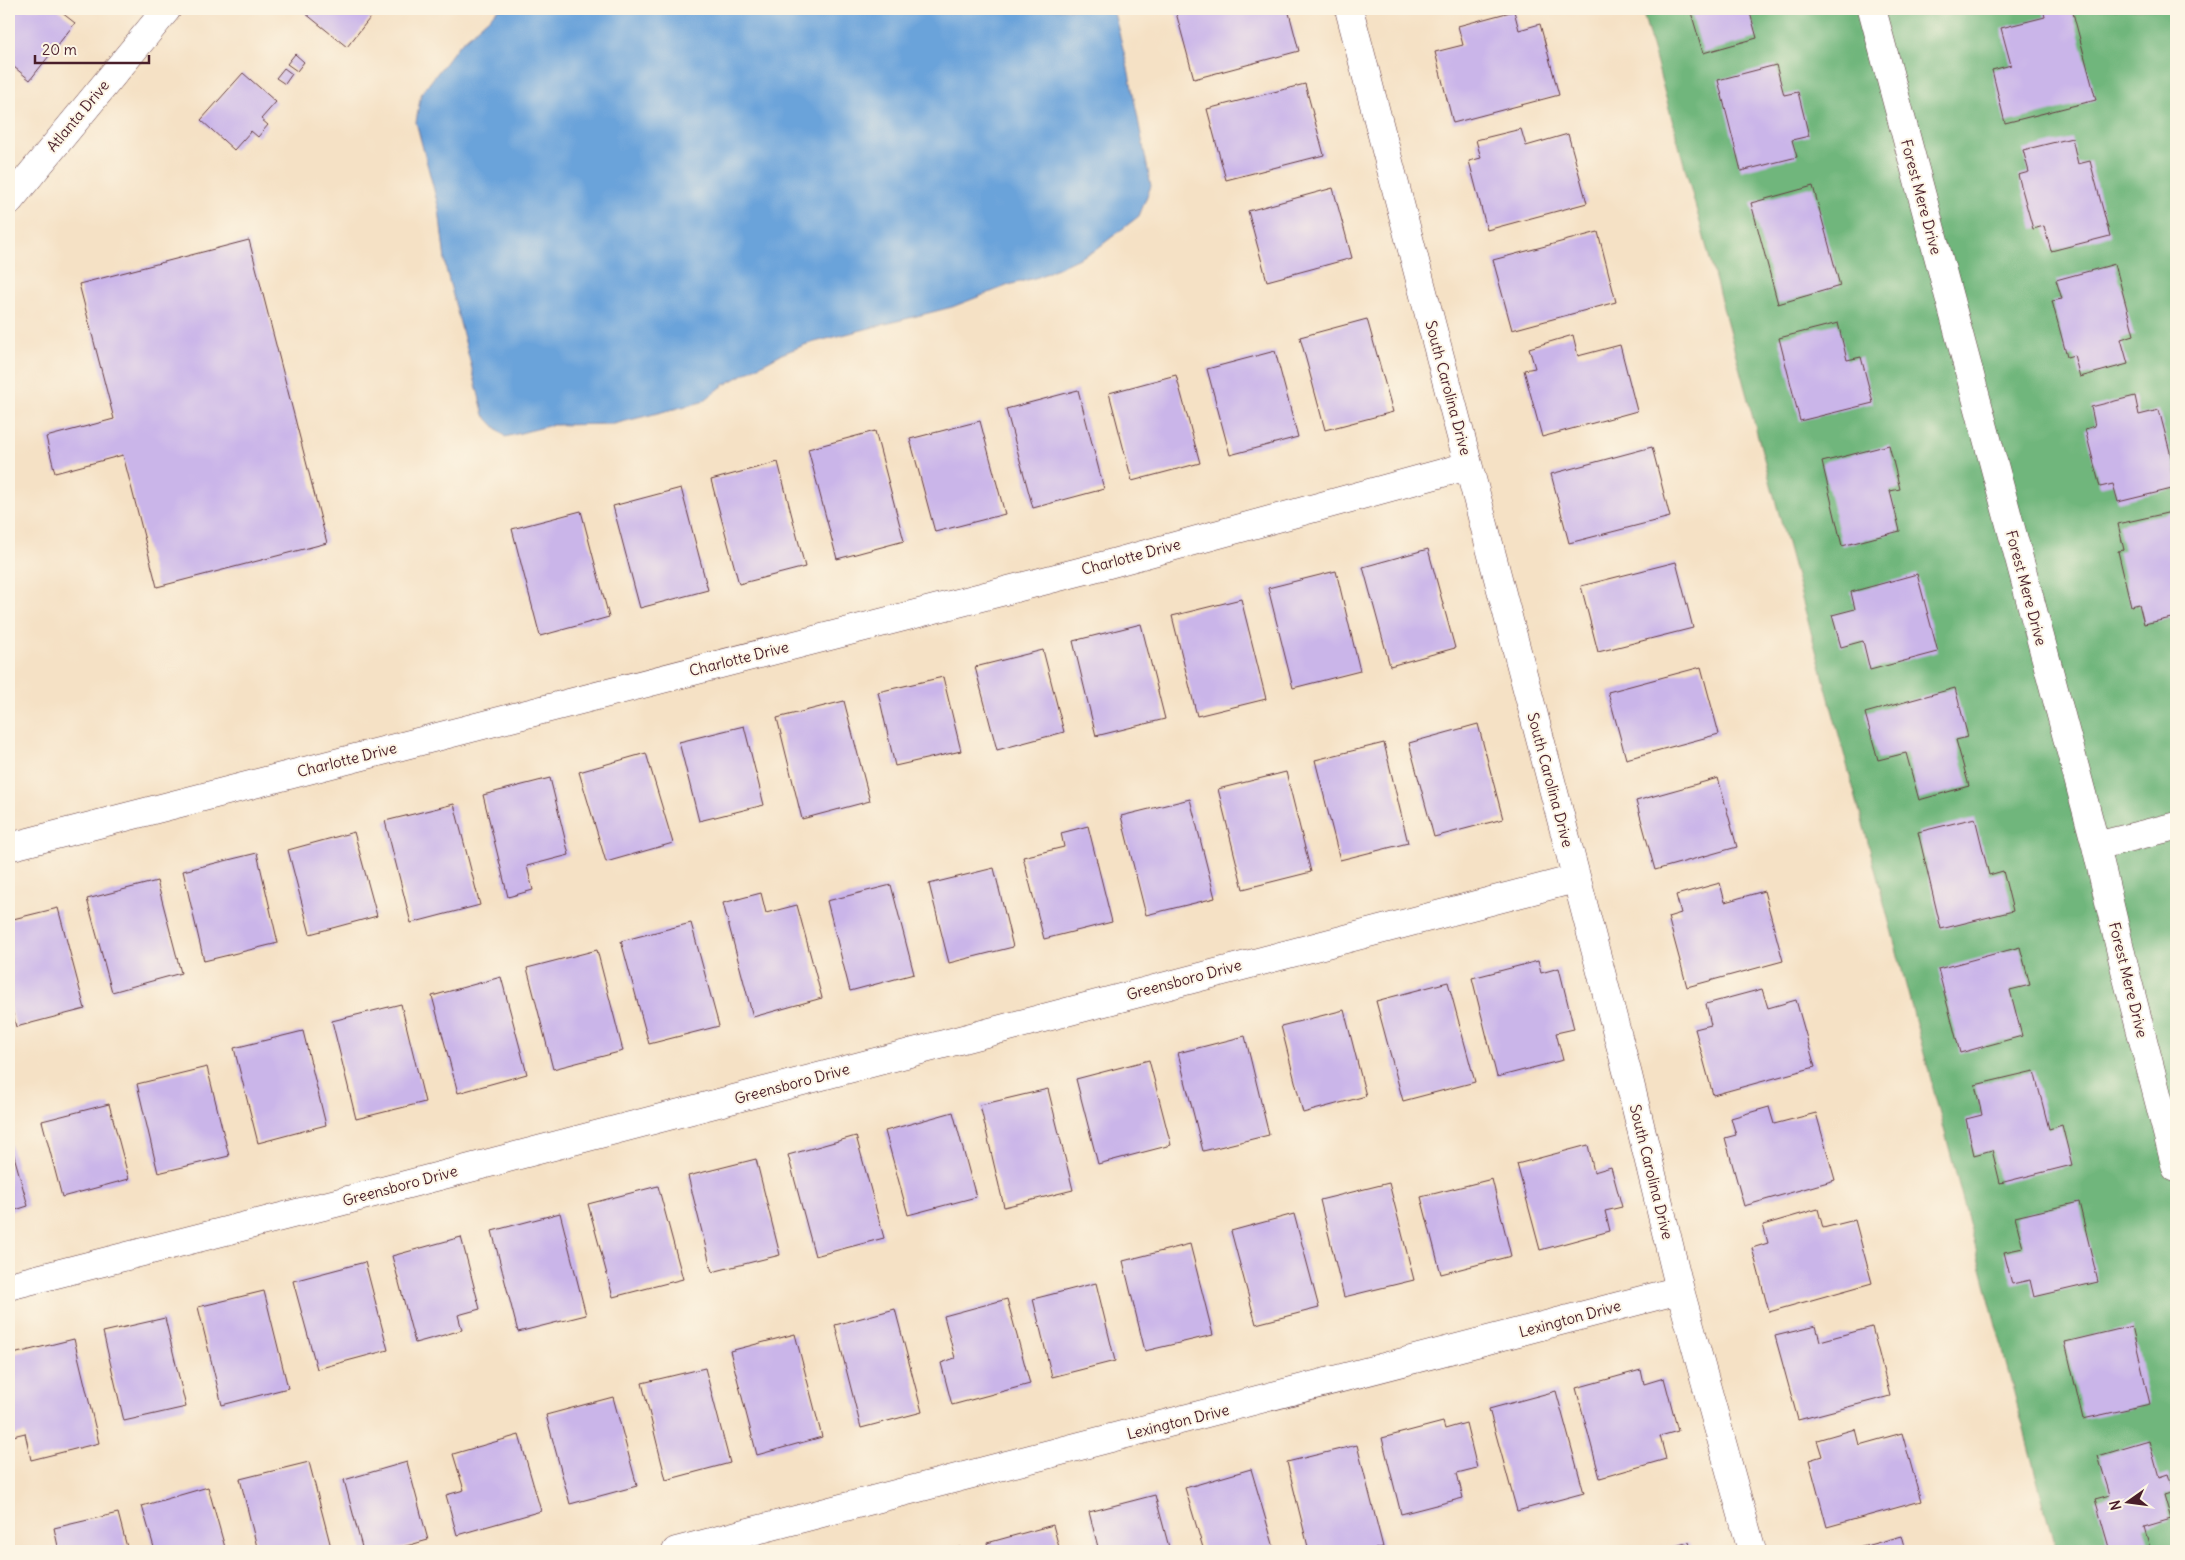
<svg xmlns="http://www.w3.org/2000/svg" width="2185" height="1560" viewBox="0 0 2185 1560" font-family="Delius,sans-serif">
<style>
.forest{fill:#70b67b;stroke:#5d6a53}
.water{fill:#6ba3da;stroke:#5a6182}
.building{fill:#cab5e9}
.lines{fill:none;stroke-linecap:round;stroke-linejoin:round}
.minor-casing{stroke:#643c42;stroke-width:29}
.minor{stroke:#fff;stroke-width:28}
.labels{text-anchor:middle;stroke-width:4;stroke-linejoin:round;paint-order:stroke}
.street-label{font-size:15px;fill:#4a1f2b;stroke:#fcf5e5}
</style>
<rect width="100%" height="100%" fill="#fcf5e5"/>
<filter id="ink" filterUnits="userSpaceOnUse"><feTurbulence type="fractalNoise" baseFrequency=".02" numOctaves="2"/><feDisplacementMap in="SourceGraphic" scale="10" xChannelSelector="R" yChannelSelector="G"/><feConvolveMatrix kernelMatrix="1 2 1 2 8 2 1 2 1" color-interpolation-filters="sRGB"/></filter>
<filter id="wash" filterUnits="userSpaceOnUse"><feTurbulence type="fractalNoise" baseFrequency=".0096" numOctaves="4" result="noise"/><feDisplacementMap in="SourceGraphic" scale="20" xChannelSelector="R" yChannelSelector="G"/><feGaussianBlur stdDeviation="1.12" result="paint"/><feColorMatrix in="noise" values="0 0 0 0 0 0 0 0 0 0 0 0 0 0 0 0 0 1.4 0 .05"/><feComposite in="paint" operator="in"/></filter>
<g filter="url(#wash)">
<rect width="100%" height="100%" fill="#f5e1c5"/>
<path class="forest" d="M1642,9h529l5,19v1523h-120l-191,-720z"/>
<path class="water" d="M499,9h614l15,59 23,118 -12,30 -45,35 -56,26 -29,8 -57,22 -145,37 -28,11 -55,30 -22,17 -88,22 -62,1 -47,12 -21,-22 -38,-146 -7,-60 -23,-87 5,-28 38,-49z"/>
<g id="blocks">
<path class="building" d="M9,9h48l18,14 -45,57 -21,-17z
M300,9h77l-30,38z
M1175,9h113l11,42 -105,28z
M1690,9h59l8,29 -54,15z
M2043,9h29l24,91 -91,23 -13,-53 19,-5 -10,-37 44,-11z
M1514,11l5,19 21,-6 19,71 -106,28 -18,-71 28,-7 -5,-19z
M295,54l9,8 -7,9 -10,-7z
M1776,65l8,30 14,-3 11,44 -17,4 5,17 -56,14 -23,-91z
M284,68l8,6 -7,10 -9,-6z
M243,73l33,29 -15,17 7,6 -10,12 -7,-6 -17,19 -33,-30z
M1305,84l19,71 -98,25 -19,-71z
M1521,129l5,17 42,-12 19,69 -100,27 -18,-69 12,-3 -5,-18z
M2072,138l6,26 12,-3 20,75 -59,15 -7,-25 -11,3 -15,-54 11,-3 -6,-22z
M1813,186l27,100 -62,18 -27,-101z
M1333,188l19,70 -85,23 -19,-70z
M1598,232l18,70 -104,28 -19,-70z
M249,240l78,303 -170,44 -34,-132 -68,18 -9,-36 68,-18 -35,-135z
M2115,264l19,71 -13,4 7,25 -48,13 -6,-22 -7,2 -15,-56 10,-2 -6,-19z
M1367,319l26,93 -68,18 -25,-93z
M1838,323l9,37 14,-3 12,46 -73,18 -21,-83z
M1573,335l5,21 42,-11 17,66 -95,26 -18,-67 11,-2 -6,-20z
M1275,351l23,86 -68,18 -23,-86z
M1176,375l24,88 -68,18 -23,-88z
M1078,390l26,99 -71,19 -27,-99z
M2135,396l4,19 20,-5 17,65v13l-58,14 -5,-18 -13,3 -15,-58 10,-3 -4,-19z
M980,421l25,93 -70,18 -25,-93z
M875,431l29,110 -67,18 -29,-110z
M1889,445l11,44 -10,2 10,40 -58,15 -20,-84z
M1652,447l18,70 -101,26 -18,-69z
M778,462l27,105 -66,17 -28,-104z
M681,488l27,102 -68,18 -27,-102z
M581,511l28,106 -69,19 -28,-107z
M2176,511v106l-32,7 -5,-20 -8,2 -13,-55 6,-1 -6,-26z
M1428,549l27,99 -65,18 -27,-99z
M1676,562l17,66 -95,24 -17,-66z
M1336,571l24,100 -67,17 -25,-100z
M1917,574l21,78 -68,18 -7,-29 -22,6 -9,-32 23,-6 -4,-17z
M1241,599l25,100 -69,17 -25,-100z
M1141,624l24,95 -69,17 -23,-95z
M1043,650l21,82 -67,18 -22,-83z
M1701,667l18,67 -93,25 -18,-67z
M943,677l18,74 -66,15 -17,-74z
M1955,688l13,49 -12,3 13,46 -50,14 -13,-47 -28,7 -13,-47z
M844,701l26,100 -68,18 -25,-101z
M1478,724l25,95 -69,18 -25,-94z
M744,726l20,79 -65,16 -20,-79z
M1384,743l24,100 -68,17 -25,-100z
M646,753l27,90 -67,19 -27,-90z
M1286,772l25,100 -68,17 -25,-100z
M550,778l19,77 -42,11 6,24 -25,7 -25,-102z
M1718,778l19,69 -82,23 -19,-69z
M1190,799l25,99 -69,17 -25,-99z
M454,804l26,101 -69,18 -26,-102z
M1975,818l14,57 14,-4 10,40 -72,18 -23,-97z
M1088,826l24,96 -68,17 -21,-82 41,-10 -3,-14z
M354,832l23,84 -67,18 -22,-84z
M257,853l21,90 -74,18 -21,-90z
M994,868l19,79 -64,16 -20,-79z
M157,881l24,92 -69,19 -25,-93z
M1720,883l5,19 39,-11 19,70 -96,26 -19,-70 13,-4 -5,-18z
M891,885l23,89 -64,17 -23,-90z
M761,893l5,20 31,-8 25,93 -69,19 -30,-114z
M58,908l27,101 -69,18 -7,-28v-79z
M691,923l28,103 -70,18 -28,-103z
M2020,947l10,38 -20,5 12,46 -62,17 -22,-84z
M597,950l26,101 -70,18 -26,-101z
M1538,961l3,12 18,-5 15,61 -18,4 7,27 -66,17 -25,-99z
M501,977l26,97 -69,19 -26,-97z
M1448,982l27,100 -72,19 -27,-100z
M1762,989l6,19 28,-8 19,67 -102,28 -18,-66 16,-4 -5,-21z
M401,1004l24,98 -69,17 -24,-98z
M1344,1010l22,86 -63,17 -22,-87z
M303,1031l23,94 -68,18 -24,-95z
M1245,1036l24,99 -66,16 -25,-98z
M1149,1060l22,85 -73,19 -22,-85z
M207,1067l22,89 -71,17 -21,-89z
M2034,1071l15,58 13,-4 10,40 -72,18 -8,-33 -18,5 -8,-36 16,-4 -7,-30z
M1048,1089l25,101 -69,17 -24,-102z
M109,1104l20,75 -67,18 -20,-76z
M1769,1107l5,17 42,-11 19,67 -91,26 -19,-68 11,-3 -5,-17z
M953,1112l23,85 -68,18 -23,-84z
M856,1136l28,102 -69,18 -27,-101z
M9,1138l19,68 -19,6z
M1588,1145l6,27 17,-5 11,40 -17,4 5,20 -70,19 -23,-86z
M756,1159l24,96 -68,17 -24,-96z
M1492,1179l19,77 -70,18 -20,-77z
M1389,1183l25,97 -70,17 -24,-97z
M658,1186l25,93 -70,18 -25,-93z
M2079,1202l19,80 -64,15 -4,-17 -18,4 -8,-32 19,-4 -8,-31z
M1818,1209l5,19 32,-8 17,63 -103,29 -17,-64 16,-5 -5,-18z
M560,1213l26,102 -68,17 -26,-101z
M1294,1214l25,94 -63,16 -25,-93z
M461,1237l19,72 -22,6 4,15 -47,13 -23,-87z
M1190,1244l23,91 -68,16 -22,-90z
M365,1262l23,88 -71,19 -24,-88z
M1096,1283l19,78 -63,16 -19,-78z
M264,1291l24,97 -66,17 -24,-98z
M1007,1299l23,85 -78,21 -11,-42 14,-5 -11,-42z
M895,1309l27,103 -61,16 -26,-103z
M165,1318l21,89 -62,14 -21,-89z
M1816,1326l4,15 52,-14 18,69 -92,24 -23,-84z
M2132,1326l18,78 -67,15 -18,-77z
M795,1334l27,103 -65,18 -27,-104z
M74,1339l25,104 -68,17 -6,-27 -16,4v-62h2l-2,-20z
M705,1368l25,95 -64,17 -24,-97z
M1641,1370l3,14 20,-6 14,53 -18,5 6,23 -66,19 -24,-90z
M1556,1391l28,102 -67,18 -28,-102z
M613,1397l24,89 -67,18 -24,-89z
M1443,1422l2,7 21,-6 11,45 -20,5 6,25 -62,16 -19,-76z
M1855,1429l4,16 43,-12 19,68 -94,26 -18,-67 13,-4 -5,-16z
M519,1435l22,76 -84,24 -11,-40 18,-5 -11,-36z
M2149,1441l10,36 9,-3 6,18 -10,3 7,24 -27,8 7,24h-41l-15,-52 15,-4 -12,-39z
M1357,1445l26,102 -17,4h-57l-22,-89z
M309,1462l23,89h-74l-18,-72z
M407,1462l21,78 -40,11h-25l-19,-71z
M1251,1469l24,82h-71l-19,-63z
M208,1487l18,64h-71l-13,-45z
M1155,1495l15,56h-71l-10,-39z
M118,1513l10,38h-69l-5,-23z
M1053,1525l7,26h-70l-3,-8z
M1902,1536l4,15h-59z
M1689,1542l3,9h-33z
M960,1547l1,4h-16z"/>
</g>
</g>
<g filter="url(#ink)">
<use href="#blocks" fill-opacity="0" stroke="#643c42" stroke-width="1"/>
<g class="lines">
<defs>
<path id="minor" d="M1349,9l279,1066 52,215 72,261
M1872,9l224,837 30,128 50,194
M9,201l158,-192
M2096,846l80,-20
M9,847l1089,-280 370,-101
M9,1286l327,-83 1239,-324
M676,1551l1004,-261"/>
</defs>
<use href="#minor" class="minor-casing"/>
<use href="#minor" class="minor"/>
</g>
</g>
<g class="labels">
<g class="street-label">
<text transform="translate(78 116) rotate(-50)" y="5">Atlanta Drive</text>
<text transform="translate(1921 197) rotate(75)" y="5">Forest Mere Drive</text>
<text transform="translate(1448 388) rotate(75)" y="5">South Carolina Drive</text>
<text transform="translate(1131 557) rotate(-15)" y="5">Charlotte Drive</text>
<text transform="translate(2026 588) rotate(75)" y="5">Forest Mere Drive</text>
<text transform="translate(739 659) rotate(-14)" y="5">Charlotte Drive</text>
<text transform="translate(347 760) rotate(-14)" y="5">Charlotte Drive</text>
<text transform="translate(1550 780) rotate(75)" y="5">South Carolina Drive</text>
<text transform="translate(1184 980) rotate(-15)" y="5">Greensboro Drive</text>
<text transform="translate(2128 980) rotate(76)" y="5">Forest Mere Drive</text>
<text transform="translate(792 1084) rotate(-15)" y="5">Greensboro Drive</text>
<text transform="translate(1651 1172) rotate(76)" y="5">South Carolina Drive</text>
<text transform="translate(400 1186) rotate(-15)" y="5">Greensboro Drive</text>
<text transform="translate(1570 1319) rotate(-15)" y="5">Lexington Drive</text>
<text transform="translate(1178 1422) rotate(-14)" y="5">Lexington Drive</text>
</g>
</g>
<rect width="2185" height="1560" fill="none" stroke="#fcf5e5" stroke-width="30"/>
<g transform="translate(2128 1502) rotate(256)" stroke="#fcf5e5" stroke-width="4" paint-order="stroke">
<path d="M0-4L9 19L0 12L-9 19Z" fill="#4a1f2b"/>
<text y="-8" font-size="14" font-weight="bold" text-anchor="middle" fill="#4a1f2b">N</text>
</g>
<path d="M35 55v8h114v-8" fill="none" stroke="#4a1f2b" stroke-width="2.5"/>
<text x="42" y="55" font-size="15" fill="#4a1f2b" stroke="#fcf5e5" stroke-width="4" paint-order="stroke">20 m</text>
</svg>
